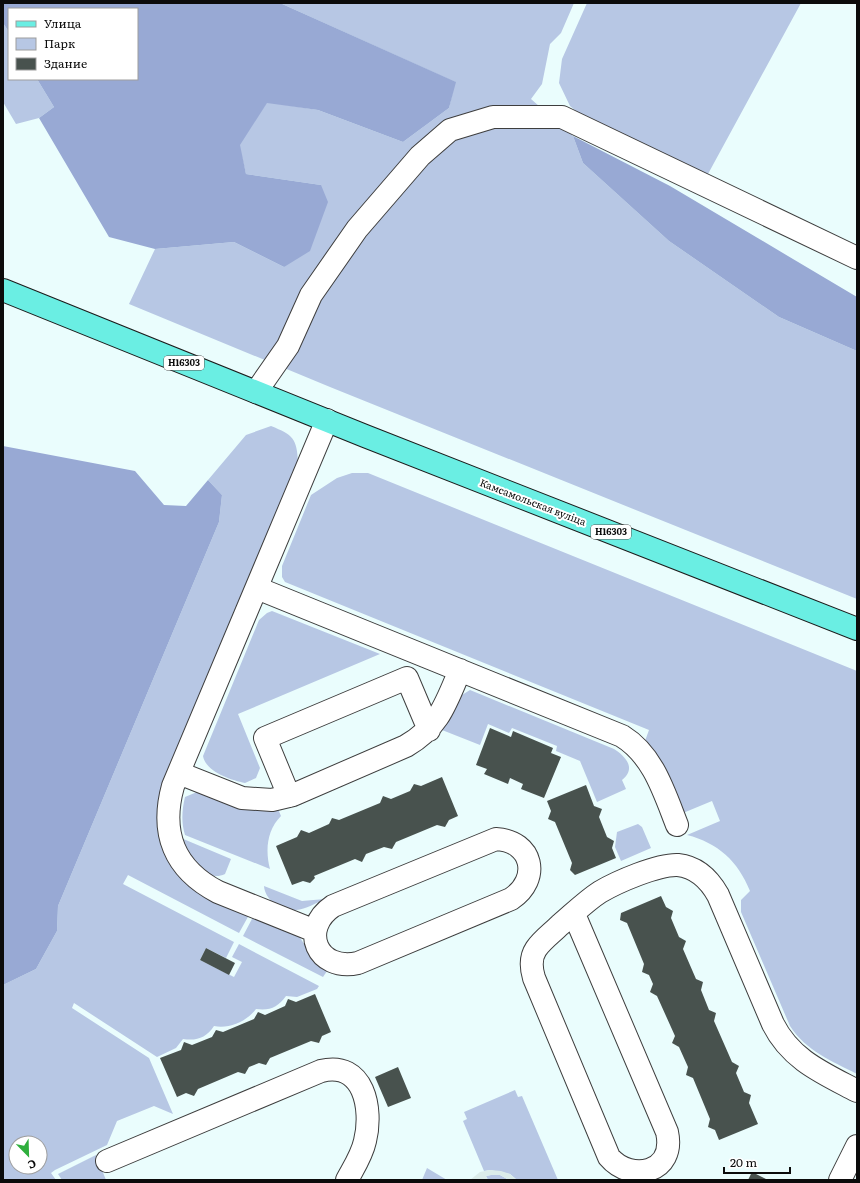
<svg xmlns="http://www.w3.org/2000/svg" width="860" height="1183" viewBox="0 0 860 1183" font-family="Literata,serif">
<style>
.green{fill:#b7c7e4;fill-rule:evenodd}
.forest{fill:#98a9d4}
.plaza{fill:#dbecea}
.building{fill:#48524e}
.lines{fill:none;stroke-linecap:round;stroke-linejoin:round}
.minor-casing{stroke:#3e3e3e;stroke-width:24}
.major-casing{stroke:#1c1c1c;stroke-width:24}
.minor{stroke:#fff;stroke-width:22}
.major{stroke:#6aeee3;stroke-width:22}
.labels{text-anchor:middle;stroke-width:4;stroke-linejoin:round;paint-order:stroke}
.shield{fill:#fff;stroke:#545454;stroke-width:1}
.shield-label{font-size:9px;font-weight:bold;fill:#0b0b0b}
.street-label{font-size:10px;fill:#0b0b0b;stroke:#fff}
</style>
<rect width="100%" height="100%" fill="#eafdfd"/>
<path class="green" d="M280,3h294l-13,30 -11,11 -8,40 -11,15 42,37 10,27 86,78 110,76 78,34v248l-527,-212 -201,-83 26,-55 79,-7 50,25 37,-82 -75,-11 -7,-29 28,-43 51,8 85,32 46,-34 6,-26z
M587,3h214l-93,171 -120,-53 -18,-15 -11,-23 3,-24z
M3,23l6,9v47h28l17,28 -15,11 -23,6 -13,-22z
M271,426c22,9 26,12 27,37l-139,336 -2,18 2,18 90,80 -10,18 -111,-58 -5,9 111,58 -8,16 -20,-10 -6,12 34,17 8,-15 -10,-5 7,-13 80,42 -2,3 -20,8 -11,-1c-8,11 -16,15 -30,13 -9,12 -26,20 -42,17 -8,12 -17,15 -31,13l-7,9 -19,9 -83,-54 -2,5 77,50 24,56 -19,-8 -37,15 -10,24 -52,25 -4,3 5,7h-53v-195l33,-16 21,-38 1,-25 161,-384 3,-27 -14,-15 38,-45zM16,1143h24v24h-24z
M352,473h16l489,198v403c-25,-13 -51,-23 -67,-48l-49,-114v-12l9,-9c-12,-30 -32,-48 -63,-56l33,-14 -8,-20 -29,12 -38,-72 4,-11 -364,-148 -3,-5v-11l29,-71 26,-17z
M272,611l108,43 -142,60 22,54 -4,10 -11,5c-14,-3 -39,-11 -42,-27l56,-136 8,-7z
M470,690l144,59c11,7 23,19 8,31l4,9 -29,13 -17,-41 -24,-10 1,-5 -45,-18 -3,5 -21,-9 -8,21 -38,-15 20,-35z
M197,792l81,17 3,7c-14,14 -16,34 -11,53l-85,-34c-4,-12 -3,-26 0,-38z
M638,824l4,3 9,21 -30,13 -6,-14 2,-15z
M181,838l50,21 -6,15c-22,10 -37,-20 -44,-36z
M264,886l38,15 23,-2c-9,4 -19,10 -29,11 -15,2 -31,-10 -32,-24z
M253,917l46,19 16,25 12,10 -4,6 -80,-41z
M515,1090l3,7 4,-1 36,84h-41l-7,-6 -20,-4 -6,1 -21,-50 4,-2 -3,-7z
M96,1155l10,25h-44l-4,-6z
M427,1168l20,12h-25z
M491,1175h9l9,5h-21l-2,-4z"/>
<path class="forest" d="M3,3h277l176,79 -7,26 -46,34 -85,-32 -51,-7 -27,42 6,29 75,11 7,17 -18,49 -26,16 -50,-25 -79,7 -46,-12 -70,-119 15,-11 -17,-28h100v-70h-128v23l-6,-9z
M573,136l97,50 187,111v54l-78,-34 -110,-76 -86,-78z
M3,446l132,25 29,34 22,1 22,-26 14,15 -3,27 -161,384 -1,25 -21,38 -33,16z"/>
<path class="plaza" d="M490,1170l11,1 9,3 7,6h-8l-9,-5h-9l-5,1 2,4h-18l10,-8z"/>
<path class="building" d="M490,728l21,9 2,-6 40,17 -2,5 10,4 -17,41 -23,-9 2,-5 -13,-6 -2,6 -24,-10 3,-5 -11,-4z
M442,777l16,39 -9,4 -4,7 -8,-2 -41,17 -4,7 -8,-2 -18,7 -4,8 -7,-3 -41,17 1,2 -5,5 -7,-2 -11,4 -16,-39 21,-9 4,-7 8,3 20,-9 3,-6 7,2 41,-17 3,-7 8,3 19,-8 4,-7 7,2z
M586,785l8,21 8,3 -3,8 8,20 7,4 -2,7 4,10 -41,17 -5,-5 2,-7 -17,-41 -7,-3 3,-8 -4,-10z
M661,896l5,11 7,4 -2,7 8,19 7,4 -3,8 13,30 7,3 -2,8 8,20 7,3 -2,8 18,41 7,4 -3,7 8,19 7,3 -2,8 9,21 -39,16 -4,-10 -7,-3 2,-8 -17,-41 -7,-3 2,-8 -9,-20 -7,-4 3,-7 -18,-40 -7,-4 3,-8 -4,-9 -7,-3 2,-8 -17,-41 -7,-3 1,-7z
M206,948l29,15 -6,12 -29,-15z
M315,994l16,38 -9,4 -3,7 -8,-2 -41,17 -4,7 -7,-2 -10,4 -4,7 -7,-2 -40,17 -4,7 -8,-3 -9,4 -17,-39 21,-8 3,-8 8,3 20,-8 4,-7 7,2 31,-13 4,-7 7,3 20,-9 3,-7 8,3z
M398,1067l13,31 -23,9 -13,-30z
M752,1172l16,8h-20z"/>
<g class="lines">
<defs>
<path id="minor" d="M256,392l32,-46 23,-51 46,-66 63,-73 30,-26 43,-13h69l295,141
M257,588l365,148c31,19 42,56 55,89
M179,773l63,25 30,2 21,-5 113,-49c33,-19 40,-43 54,-76
M289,796l-24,-58 142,-60 22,52
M496,839c37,2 45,40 15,60l-153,64c-41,9 -59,-34 -25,-57z
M574,914l93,218c9,41 -36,51 -58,25l-75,-179c-3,-10 -4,-20 2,-29 6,-9 16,-16 24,-24 13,-11 26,-24 40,-33 17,-10 58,-28 78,-27 19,2 31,14 40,30l55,129c18,36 50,49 84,67
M315,931l-97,-39c-44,-23 -58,-59 -45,-106l154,-366
M107,1161l214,-90c43,-11 52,38 44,70 -3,14 -11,26 -18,39
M840,1180l17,-34"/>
<path id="major" d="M3,290l362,146 492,193"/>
</defs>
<use href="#minor" class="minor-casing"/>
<use href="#major" class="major-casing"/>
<use href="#minor" class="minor"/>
<use href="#major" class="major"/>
</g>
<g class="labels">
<g class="shield">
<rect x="164" y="356" width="40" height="14" rx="3"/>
<rect x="591" y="525" width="40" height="14" rx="3"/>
</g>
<g class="shield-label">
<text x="184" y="366">Н16303</text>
<text x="611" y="535">Н16303</text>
</g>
<g class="street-label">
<text transform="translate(533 502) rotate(21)" y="4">Камсамольская вуліца</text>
</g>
</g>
<rect width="860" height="1183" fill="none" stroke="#0b0b0b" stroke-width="8"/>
<rect x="8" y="8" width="130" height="72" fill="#ffffff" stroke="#9d9d9d"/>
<rect x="16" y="21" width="20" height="6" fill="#6aeee3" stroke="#9d9d9d"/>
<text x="44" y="28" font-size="12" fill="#0b0b0b">Улица</text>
<rect x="16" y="38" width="20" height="12" fill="#b7c7e4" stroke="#9d9d9d"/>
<text x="44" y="48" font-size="12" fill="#0b0b0b">Парк</text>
<rect x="16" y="58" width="20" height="12" fill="#48524e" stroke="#9d9d9d"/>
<text x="44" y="68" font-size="12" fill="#0b0b0b">Здание</text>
<g transform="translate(28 1155) rotate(157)"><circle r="19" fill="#ffffff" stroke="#9d9d9d"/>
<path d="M0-3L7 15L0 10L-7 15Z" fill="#2faf3d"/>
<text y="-6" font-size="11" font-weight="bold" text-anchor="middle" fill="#0b0b0b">С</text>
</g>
<path d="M724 1167v6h66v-6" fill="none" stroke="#0b0b0b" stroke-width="2"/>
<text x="730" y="1167" font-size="12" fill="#0b0b0b" stroke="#ffffff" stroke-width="3" paint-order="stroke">20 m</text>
</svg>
